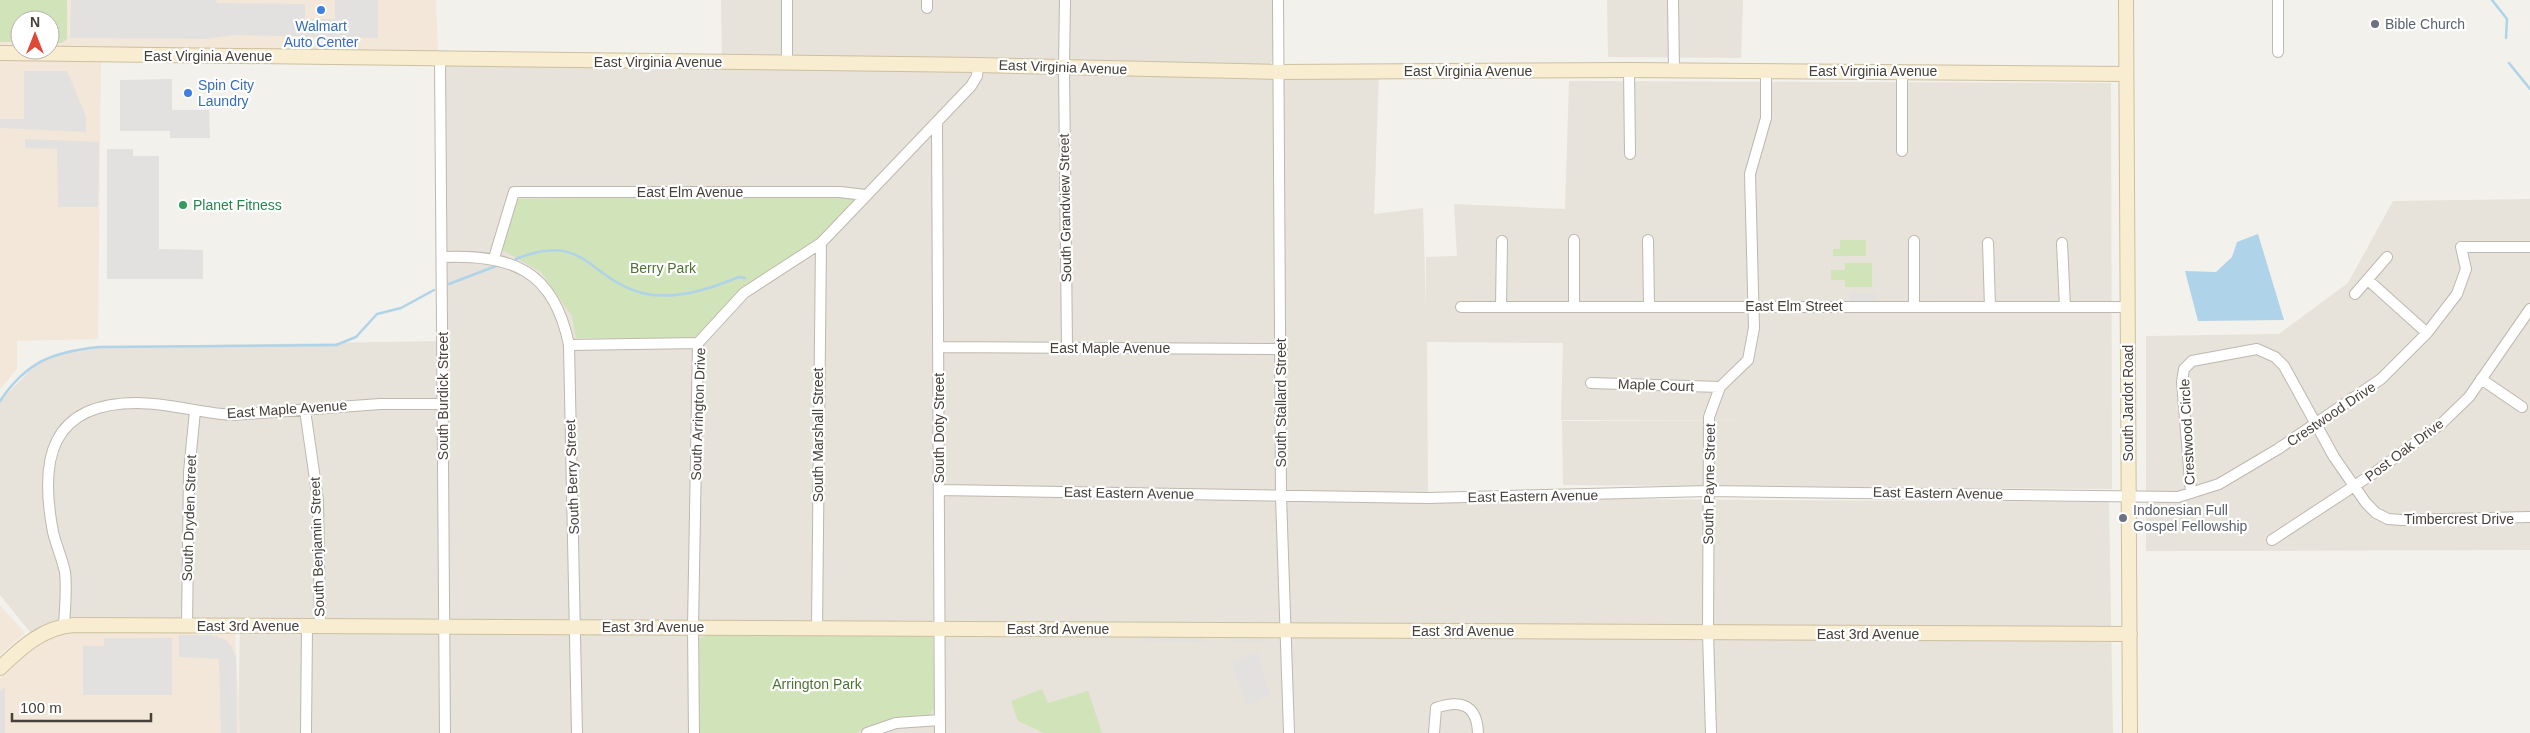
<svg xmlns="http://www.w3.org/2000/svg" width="2530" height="733" viewBox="0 0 2530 733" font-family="Arial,sans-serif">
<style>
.residential{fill:#e7e2da}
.commercial{fill:#f2e7d9}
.green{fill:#d1e3b9}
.parking{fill:#e3e1df}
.water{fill:#afd3e8}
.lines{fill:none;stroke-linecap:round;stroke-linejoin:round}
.stream{stroke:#afd3e8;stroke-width:2.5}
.street-casing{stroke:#beb8ae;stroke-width:12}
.secondary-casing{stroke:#cdc0a0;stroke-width:16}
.street{stroke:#fff;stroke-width:10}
.secondary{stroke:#f8edd0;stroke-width:14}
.shop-dot{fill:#3f7fe0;stroke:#fff;stroke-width:2}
.worship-dot{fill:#6b7280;stroke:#fff;stroke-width:2}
.leisure-dot{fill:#2e9e5b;stroke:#fff;stroke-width:2}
.labels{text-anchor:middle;stroke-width:4.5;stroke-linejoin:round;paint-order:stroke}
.worship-label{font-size:14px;fill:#5b616d;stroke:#fff;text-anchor:start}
.shop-label{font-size:14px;fill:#366cbe;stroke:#fff}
.street-label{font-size:14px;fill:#47413a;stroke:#fff}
.leisure-label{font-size:14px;fill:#27864d;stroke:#fff;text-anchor:start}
.park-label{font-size:14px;fill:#4e7233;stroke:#fff}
</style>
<rect width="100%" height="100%" fill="#f3f1eb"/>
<path class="residential" d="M721,0h552l1,55 -2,6 -3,4 -547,-11z
M1607,0h136l-2,58 -133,-1z
M440,59l939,12 -5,143 49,-6 3,103v-54l31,-1 -3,-52 111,5 4,-128 542,2 1,406 -549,-4 -1,-64h236l-237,-1 2,-77 -136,-1 1,156 681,4 4,231h-1875l2,-107 -205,12 -35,-43v-194l3,-3 37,-38 30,-10 29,-3 343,-6z
M2530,199v351l-384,1v-215l133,-2 69,-51 45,-82z"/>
<path class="commercial" d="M0,0h436l2,52 -388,-4v-28h-30v28h-20z
M0,59l101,2 -3,278 -81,2v28l-17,20z
M0,605l25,28 -25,22z
M73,630l162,1 5,102h-240v-55l42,-37 13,-8z"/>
<path class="green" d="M0,0h67v39l-5,4h-12v-23h-30v22h-20z
M841,194l20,5 -42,40 -79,52 -43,47h-121l-4,-22 -31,-44 -39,-22 14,-51z
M1840,240h26v16h-33v-7h7z
M1845,263h27v24h-27v-7h-14v-10h14z
M707,635h226l2,73 -7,8c-26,1 -48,4 -71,17h-157l-1,-94z
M1042,689l6,14 40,-12 14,42h-58l-26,-12 -7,-20z"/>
<path class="parking" d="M71,0h145l1,3 88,1v15h30v-19h43v38l-144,-3 -28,4 -136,-1z
M24,71h43l19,45v16l-86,-4v-9h24z
M172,79v31h37l1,28h-40v-7h-50v-51z
M25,139l74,3 -1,65h-40l-1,-58 -32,-1z
M107,149h26v7h26v93l44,1v29h-96z
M1850,293l27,1v7h-27z
M179,635h33l14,5 5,6 5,11 1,76h-16l-2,-74 -40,-2z
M1138,635l64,1 4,6 -63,-1z
M1227,636h39l2,6h-37z
M104,638h68v57h-89v-49h21z
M1258,653l12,42 -24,11 -15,-45z
M5,687v46h-5v-42z"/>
<path class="water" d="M2258,234l26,86 -86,1 -13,-50 31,1 16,-15 5,-15z"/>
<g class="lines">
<path class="stream" d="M2492,0l15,19 -1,19
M2509,63l21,26
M516,259c70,-28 71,19 126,34 32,8 68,-4 97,-16l6,1
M449,284l47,-18
M0,401c27,-40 53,-49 99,-54l237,-2 20,-8 21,-23 24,-6 33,-18"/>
<defs>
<path id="street" d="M787,0v63
M927,0v8
M1065,0l-1,67 3,281
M1278,0l3,496 8,237
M1673,0l1,70
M2278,0v52
M440,59l5,674
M1629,70l1,84
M1902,71v80
M937,122l3,611
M1648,240l1,66
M1988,243l2,64
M2062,243l3,64
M442,257c70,-3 112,13 127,88l8,388
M494,258l20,-66h326l25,3
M2368,280l59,53
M2355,294l32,-37
M1461,307h666
M1501,307l1,-66
M1574,307v-67
M1914,307v-66
M569,345l129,-2
M939,347l343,2
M2481,379l41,28
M1591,383l129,4
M305,410l13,90 2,125
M939,490l488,8 282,-7 469,6 41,-13 59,-35 103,-70 46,-46 30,-39 9,-25 -5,-22h69
M2191,493l-9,-111 2,-13 8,-8 65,-12 18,8 9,9 50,91 32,46 10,10 12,6 14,1 128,-3
M2272,540l102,-67 67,-49 28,-27 61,-88
M64,625c1,-17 3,-36 1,-53 -3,-14 -9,-27 -12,-40 -14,-73 -3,-129 84,-129 32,0 63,10 95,12l148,-11h62
M187,625l2,-153 6,-61
M817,628l4,-385
M306,733l1,-107
M694,733l-1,-106 5,-284 46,-50 77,-50 150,-157 6,-10 1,-11
M867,733l29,-10 44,-3
M1434,733l2,-25c25,-9 41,-3 42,25
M1711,733l-3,-100 1,-216 11,-30 28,-27 6,-32 -4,-154 16,-56v-47"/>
<path id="secondary" d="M2126,0l4,733
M0,53l978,12 301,7 350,-2 497,4
M0,668c21,-20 43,-41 74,-43l2056,9"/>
</defs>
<use href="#street" class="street-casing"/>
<use href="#secondary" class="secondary-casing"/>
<use href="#street" class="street"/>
<use href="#secondary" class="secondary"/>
</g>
<g class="shop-dot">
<circle cx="321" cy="10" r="5"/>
<circle cx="188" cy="93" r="5"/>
</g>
<g class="worship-dot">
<circle cx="2375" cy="24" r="5"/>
<circle cx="2123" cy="518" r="5"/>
</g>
<circle class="leisure-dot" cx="183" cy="205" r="5"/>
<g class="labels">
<g class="worship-label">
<text x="2385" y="29">Bible Church</text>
<text x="2133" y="515">Indonesian Full<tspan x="2133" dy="16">Gospel Fellowship</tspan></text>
</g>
<g class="shop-label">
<text x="321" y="31">Walmart<tspan x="321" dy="16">Auto Center</tspan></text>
<text x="198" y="90" text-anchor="start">Spin City<tspan x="198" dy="16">Laundry</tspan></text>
</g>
<g class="street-label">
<text x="208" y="61">East Virginia Avenue</text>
<text x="658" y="67">East Virginia Avenue</text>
<text transform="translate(1063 67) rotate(2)" y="5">East Virginia Avenue</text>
<text x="1468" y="76">East Virginia Avenue</text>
<text x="1873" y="76">East Virginia Avenue</text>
<text x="690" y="197">East Elm Avenue</text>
<text transform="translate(1065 208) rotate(-91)" y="5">South Grandview Street</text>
<text x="1794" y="311">East Elm Street</text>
<text x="1110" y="353">East Maple Avenue</text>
<text transform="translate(1656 385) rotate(2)" y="5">Maple Court</text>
<text transform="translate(443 396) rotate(-90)" y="5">South Burdick Street</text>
<text transform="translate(1281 403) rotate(-90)" y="5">South Stallard Street</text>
<text transform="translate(2128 403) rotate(-90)" y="5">South Jardot Road</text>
<text transform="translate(287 409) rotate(-4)" y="5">East Maple Avenue</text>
<text transform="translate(698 414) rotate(-88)" y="5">South Arrington Drive</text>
<text transform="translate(2331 414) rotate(-34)" y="5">Crestwood Drive</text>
<text transform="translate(939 428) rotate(-90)" y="5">South Doty Street</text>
<text transform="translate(2187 432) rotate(-93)" y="5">Crestwood Circle</text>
<text transform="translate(818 435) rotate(-90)" y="5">South Marshall Street</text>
<text transform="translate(2404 450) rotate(-37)" y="5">Post Oak Drive</text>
<text transform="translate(572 477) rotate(-92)" y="5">South Berry Street</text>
<text transform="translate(1709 484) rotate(-89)" y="5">South Payne Street</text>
<text transform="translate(1129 493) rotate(1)" y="5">East Eastern Avenue</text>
<text transform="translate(1938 493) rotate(1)" y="5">East Eastern Avenue</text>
<text transform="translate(1533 496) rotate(-1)" y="5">East Eastern Avenue</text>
<text transform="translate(189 518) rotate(-88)" y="5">South Dryden Street</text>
<text x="2459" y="524">Timbercrest Drive</text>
<text transform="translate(317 547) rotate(-92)" y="5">South Benjamin Street</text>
<text x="248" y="631">East 3rd Avenue</text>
<text x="653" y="632">East 3rd Avenue</text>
<text x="1058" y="634">East 3rd Avenue</text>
<text x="1463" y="636">East 3rd Avenue</text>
<text x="1868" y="639">East 3rd Avenue</text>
</g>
<g class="leisure-label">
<text x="193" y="210">Planet Fitness</text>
</g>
<g class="park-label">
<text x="663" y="273">Berry Park</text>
<text x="817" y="689">Arrington Park</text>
</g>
</g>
<g transform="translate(35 35)"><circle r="24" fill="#ffffff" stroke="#b5b3b0"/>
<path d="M0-4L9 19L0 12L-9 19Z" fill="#e04835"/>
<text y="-8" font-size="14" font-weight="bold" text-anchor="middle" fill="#47413a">N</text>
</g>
<path d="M12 713v8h139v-8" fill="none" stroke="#47413a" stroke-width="2.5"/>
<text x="20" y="713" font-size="15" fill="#47413a" stroke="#ffffff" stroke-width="4" paint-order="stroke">100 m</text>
</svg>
